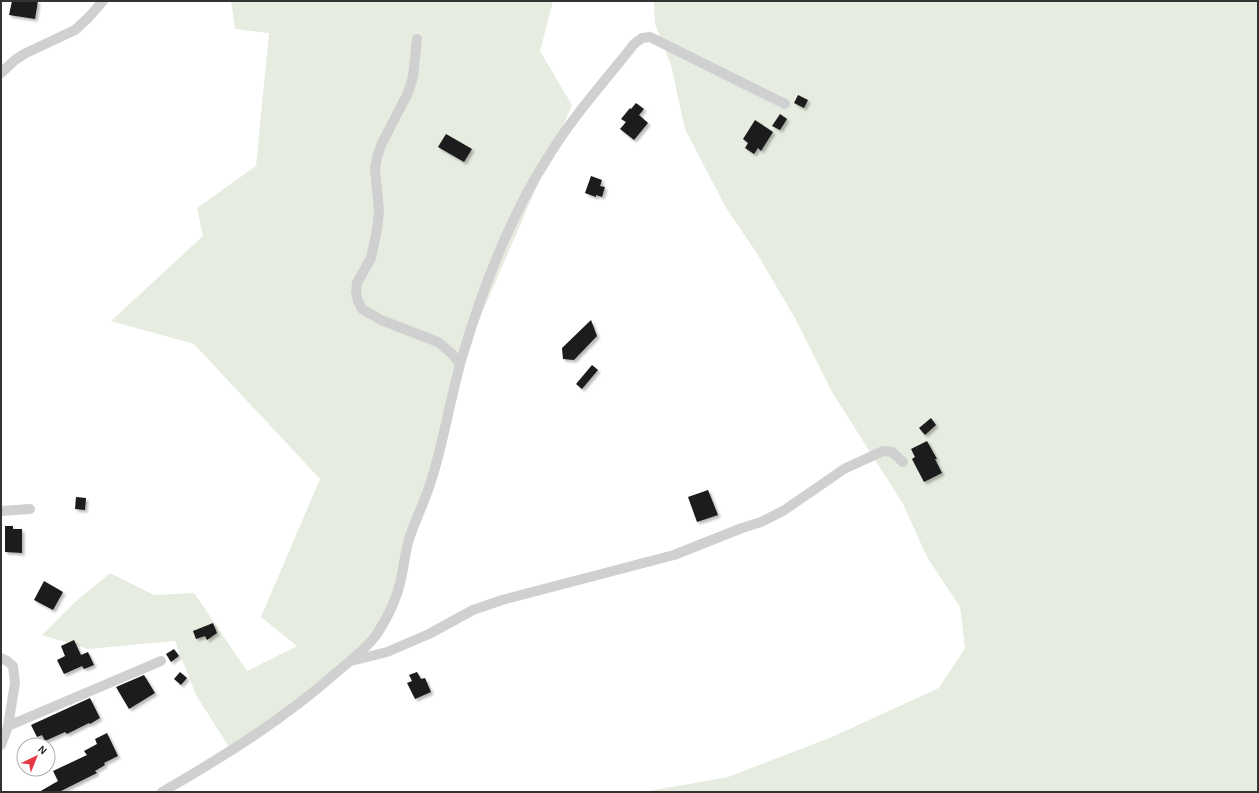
<svg xmlns="http://www.w3.org/2000/svg" width="1259" height="793" viewBox="0 0 1259 793" font-family="'Alegreya Sans',sans-serif">
<style>
.green{fill:#e6ecdf}
.building{fill:#1a1a1a;filter:url(#shadow)}
.lines{fill:none;stroke-linecap:round;stroke-linejoin:round}
.street{stroke:#d0d0d0;stroke-width:10}
</style>
<defs>
<filter id="shadow"><feDropShadow dx="2.5" dy="2.5" stdDeviation="1" flood-color="#0004"/></filter>
</defs>
<rect width="100%" height="100%" fill="#fff"/>
<path class="green" d="M231,1h322l-13,50 32,54 -112,259 -68,244 -42,53 -119,89 -35,-55 -21,-54 -87,8 -46,-14 33,-33 35,-29 44,22 40,-2 53,78 50,-25 -36,-29 59,-138 -126,-135 -83,-23 92,-85 -6,-28 59,-42 13,-133 -34,-4z
M654,1h604v791h-614l84,-15 104,-40 107,-49 26,-40 -5,-41 -33,-50 -24,-53 -71,-112 -37,-74 -39,-66 -31,-46 -40,-77 -14,-64 -16,-41z"/>
<path class="building" d="M12,1h26l-3,18 -26,-4z
M798,95l10,5 -4,8 -10,-5z
M636,103l8,6 -5,6 9,8 -14,17 -14,-11 6,-7 -5,-3 9,-11 1,1z
M780,114l7,5 -7,11 -8,-4z
M755,120l18,12 -12,19 -3,-3 -4,6 -9,-6 3,-5 -5,-4z
M446,134l26,15 -8,13 -26,-15z
M591,176l11,4 -2,6 5,1 -3,10 -6,-2v2l-11,-4z
M591,320l6,16 -23,24 -11,-1 -1,-11z
M592,365l6,5 -16,19 -6,-5z
M931,418l5,7 -11,10 -6,-7z
M927,441l10,18h-2l7,14 -18,9 -12,-23 3,-2 -4,-8z
M708,490l10,25 -21,7 -9,-25z
M76,497l10,1 -1,12 -10,-1z
M5,526h8v3h9v24l-17,-1z
M44,581l19,11 -10,18 -19,-10z
M213,623l4,10 -10,7 -2,-4 -9,3 -3,-8z
M74,640l7,15 7,-3 6,13 -10,4 -2,-3 -18,8 -7,-14 8,-4 -4,-10z
M174,649l5,7 -8,6 -5,-8z
M180,672l7,6 -6,7 -7,-6z
M417,672l4,7 4,-1 6,14 -16,7 -8,-16 5,-2 -3,-6z
M144,675l11,18 -26,16 -13,-22z
M90,698l10,20 -10,6 -1,-1 -22,11 -2,-2 -20,9 -3,-6 -5,2 -6,-12z
M107,733l11,23 -14,7 1,2 -10,6 2,2 -38,19h-20l19,-11 -5,-10 34,-16 -3,-4 13,-7 -2,-5z"/>
<g class="lines">
<path class="street" d="M417,39l-4,38 -5,16 -26,50 -5,14 -2,12 4,42 -2,19 -6,28 -14,25 -1,9 2,9 4,8 19,11 57,22 14,12 8,10
M1,73l14,-13 9,-6 51,-24 13,-12 15,-17
M1,511l29,-2
M1,658l6,3 6,5 2,17 -7,43 -7,19
M351,661l36,-9 42,-18 44,-24 29,-10 172,-45 68,-27 19,-6 22,-11 61,-42 39,-18 9,1 11,10
M8,726l153,-65
M162,792c61,-35 122,-73 175,-120 12,-10 31,-25 40,-38 11,-17 20,-35 24,-55 3,-13 4,-27 8,-40 7,-21 17,-40 23,-61 12,-38 18,-78 29,-117 21,-72 48,-144 89,-207 24,-39 56,-74 84,-110l8,-6 8,-1 135,67"/>
</g>
<rect width="1259" height="793" fill="none" stroke="#333333" stroke-width="4"/>
<g transform="translate(36 757) rotate(43)"><circle r="19" fill="#ffffff" stroke="#adadad"/>
<path d="M0-3L7 15L0 10L-7 15Z" fill="#e63946"/>
<text y="-6" font-size="11" font-weight="bold" text-anchor="middle" fill="#333333">N</text>
</g>
</svg>
